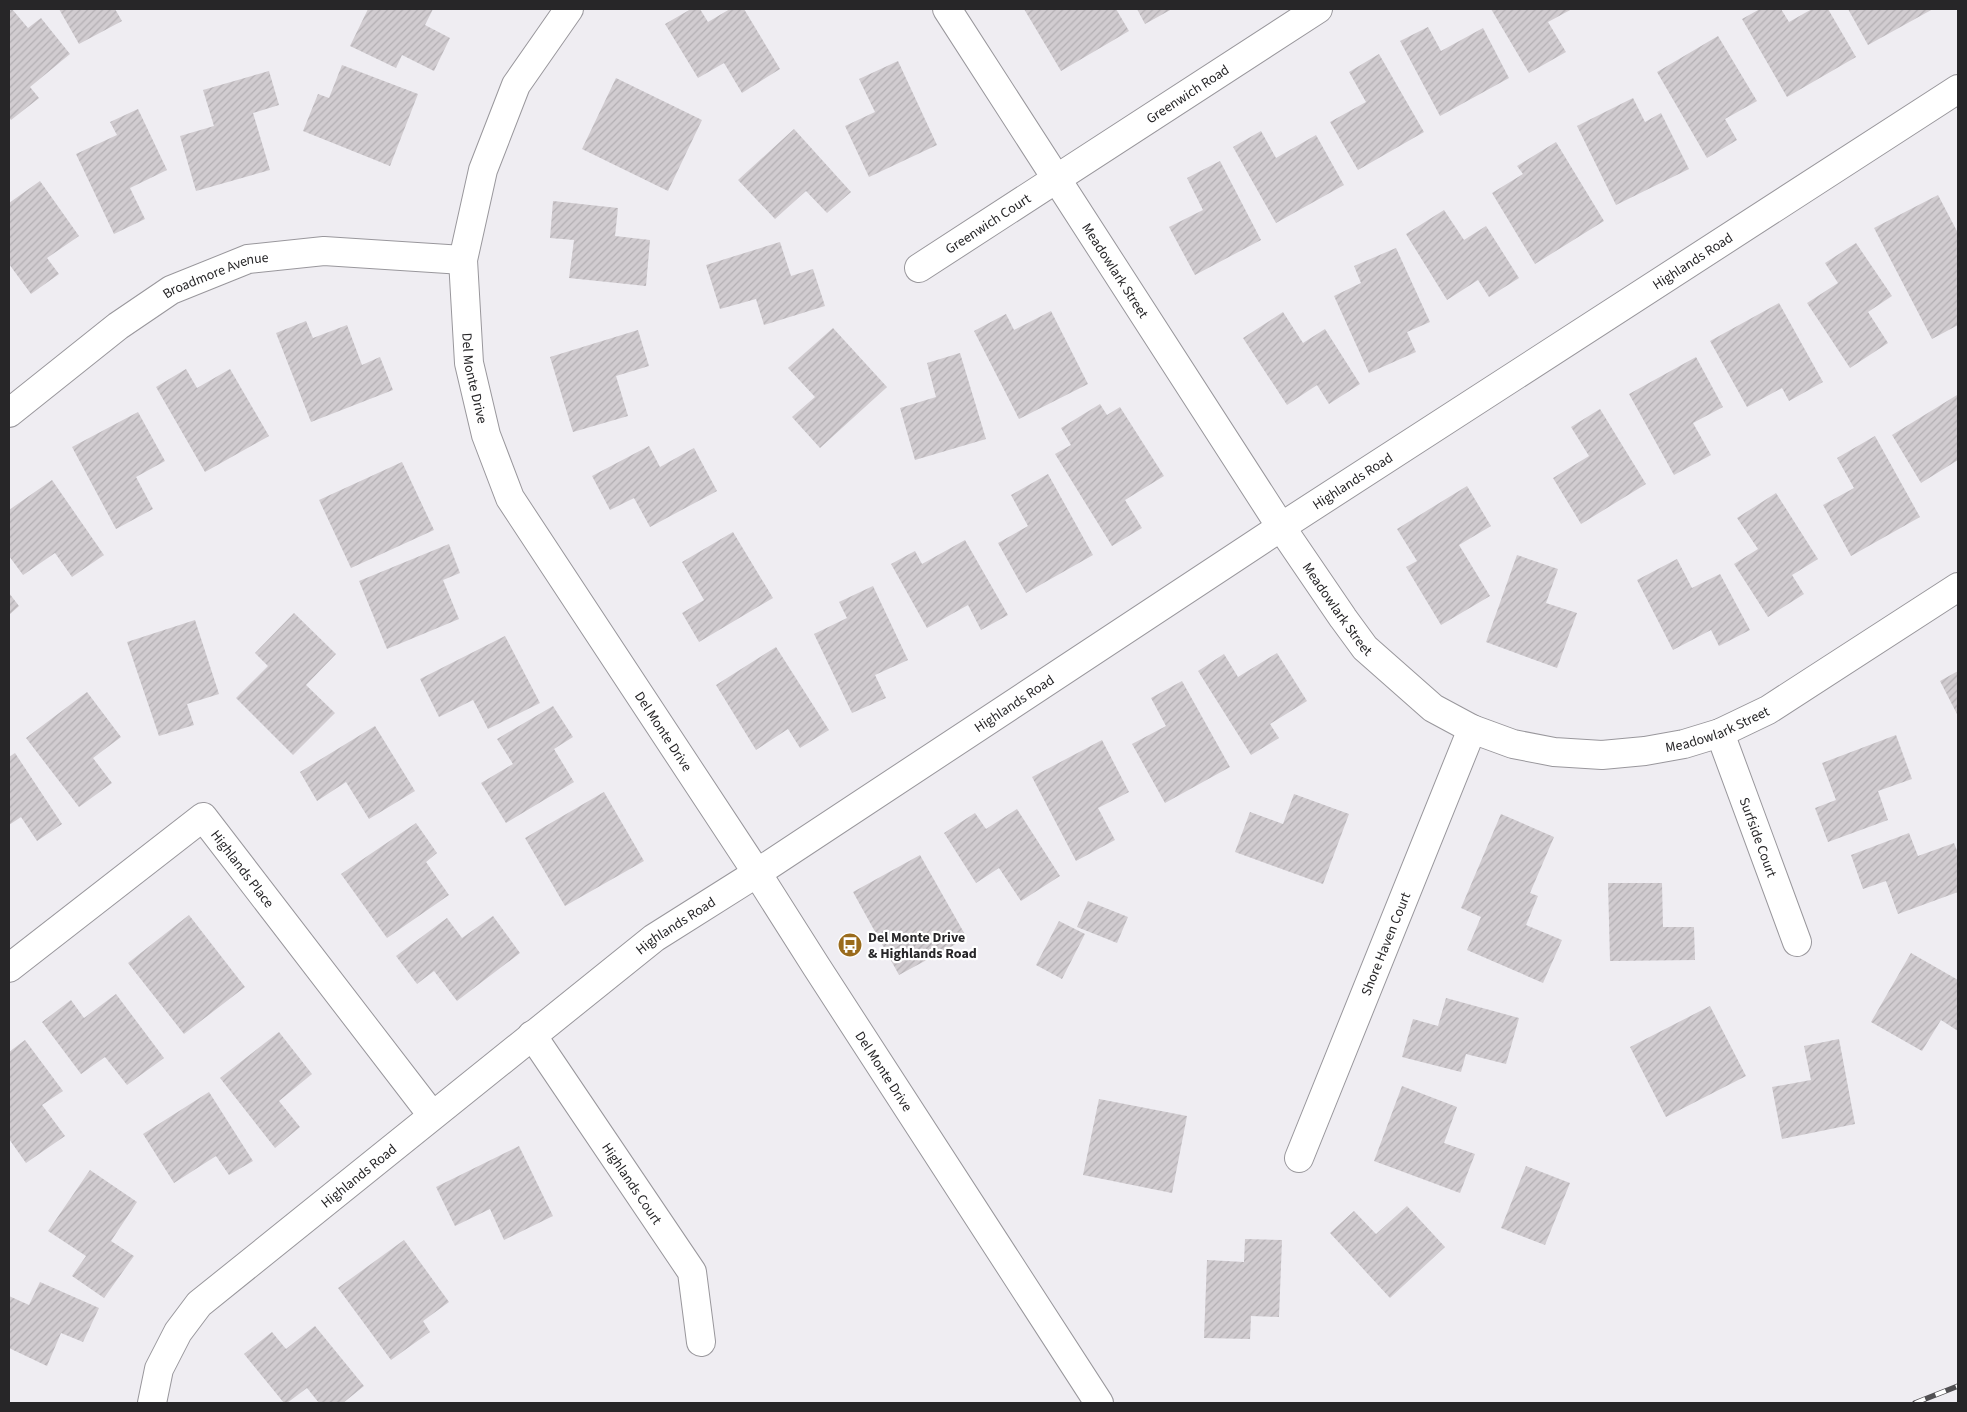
<svg xmlns="http://www.w3.org/2000/svg" width="1967" height="1412" viewBox="0 0 1967 1412" font-family="'Source Sans 3',sans-serif">
<style>
.building{fill:url(#building-hatch)}
.lines{fill:none;stroke-linecap:round;stroke-linejoin:round}
.minor-casing{stroke:#99979c;stroke-width:30}
.tertiary-casing{stroke:#99979c;stroke-width:30}
.minor{stroke:#fff;stroke-width:28}
.tertiary{stroke:#fff;stroke-width:28}
.rail-casing{stroke:#515053;stroke-width:5.5}
.rail{stroke:#fff;stroke-width:4;stroke-dasharray:11;stroke-linecap:butt}
.labels{text-anchor:middle;stroke-width:4.5;stroke-linejoin:round;paint-order:stroke}
.street-label{font-size:14px;fill:#272628;stroke:#fff}
.poi-label{font-size:14px;font-weight:bold;fill:#272628;stroke:#fff;text-anchor:start}
</style>
<defs>
<pattern id="building-hatch" width="6" height="6" patternUnits="userSpaceOnUse" patternTransform="scale(1.25)"><rect width="6" height="6" fill="#d1ccd0"/><path d="M-1 1l2-2M0 6l6-6M5 7l2-2" fill="none" stroke="#b3afb3"/></pattern>
</defs>
<rect width="100%" height="100%" fill="#efedf2"/>
<path class="building" d="M9,9h3l16,19 13,-10 29,36 -40,33 9,11 -28,22 -2,-3z
M59,9h56l7,12 -43,23z
M368,9h65l-8,16 25,13 -16,33 -32,-16 -6,13 -46,-22z
M691,9h9l8,13 22,-13h14l36,60 -38,24 -18,-30 -26,15 -33,-54z
M1024,9h92l13,22 -68,40z
M1137,9h35l-27,15z
M1491,9h81l-24,13 18,30 -37,21z
M1760,9h21l8,13 23,-13h16l28,48 -69,40 -45,-78z
M1848,9h85l-65,36z
M1428,27l13,24 42,-23 26,50 -69,38 -40,-75z
M1718,36l39,65 -32,18 12,21 -30,18 -50,-86z
M1379,54l45,78 -66,38 -28,-48 36,-20 -17,-30z
M898,61l39,84 -68,32 -24,-51 30,-14 -16,-33z
M342,65l76,29 -28,72 -87,-35 15,-37 11,4z
M269,71l10,34 -26,8 17,57 -74,21 -16,-55 34,-10 -11,-36z
M616,78l86,42 -34,71 -86,-42z
M1633,98l12,24 16,-9 28,56 -73,36 -39,-79z
M138,109l29,61 -37,18 15,31 -31,15 -38,-80 41,-19 -7,-13z
M794,129l57,63 -24,21 -21,-22 -31,28 -37,-39z
M1261,131l15,27 40,-23 28,50 -68,38 -43,-76z
M1556,142l48,79 -69,43 -43,-71 31,-19 -6,-8z
M1220,161l41,79 -66,35 -26,-48 34,-17 -16,-32z
M40,181l39,55 -32,22 12,16 -28,20 -22,-30v-61z
M1938,195l20,38v92l-26,14 -58,-111z
M553,201l65,7 -3,28 35,4 -4,46 -77,-8 5,-38 -24,-2z
M1444,210l20,30 22,-14 33,52 -30,19 -11,-17 -31,20 -41,-66z
M780,242l11,34 22,-7 12,37 -61,19 -8,-26 -36,10 -14,-44z
M1856,243l36,53 -24,16 20,31 -38,25 -43,-65 31,-20 -13,-20z
M1396,248l34,74 -23,10 9,20 -47,21 -35,-77 27,-13 -7,-17z
M1779,303l44,79 -34,19 -7,-13 -35,19 -37,-66z
M1051,311l37,73 -69,35 -45,-88 32,-17 8,16z
M1283,312l20,31 22,-14 35,55 -31,20 -12,-19 -30,20 -44,-67z
M306,321l7,17 34,-13 15,40 18,-8 13,33 -82,32 -35,-89z
M833,328l54,59 -67,61 -28,-31 23,-20 -27,-29z
M638,330l11,36 -33,10 12,40 -55,16 -23,-75z
M960,353l26,86 -71,21 -15,-52 36,-11 -9,-34z
M1696,357l27,50 -30,16 18,32 -37,20 -45,-81z
M186,369l11,19 33,-19 39,67 -64,36 -49,-85z
M1957,395l1,65 -37,23 -29,-48z
M1100,404l7,11 13,-8 44,69 -39,24 17,28 -30,18 -57,-92 16,-9 -10,-17z
M1600,409l46,75 -65,40 -28,-46 36,-22 -18,-29z
M138,412l27,49 -29,16 17,32 -37,20 -44,-82z
M1875,436l45,81 -69,39 -28,-51 31,-17 -17,-30z
M649,446l11,21 34,-19 23,43 -67,36 -16,-29 -24,12 -18,-34z
M402,462l32,68 -83,38 -32,-68z
M1048,474l45,81 -67,38 -28,-50 30,-17 -17,-31z
M52,480l52,75 -32,22 -17,-24 -32,22 -14,-19v-46z
M1467,486l24,40 -32,19 31,51 -49,29 -35,-58 11,-6 -20,-32z
M1776,493l42,66 -26,16 12,19 -36,23 -34,-53 24,-15 -21,-31z
M733,532l40,66 -74,44 -17,-29 22,-13 -22,-38z
M965,540l43,75 -27,15 -13,-25 -41,23 -36,-64 24,-13 7,13z
M449,544l11,29 -17,7 16,39 -72,30 -28,-68z
M1517,555l41,14 -12,34 31,10 -20,55 -71,-26z
M1677,559l15,29 28,-14 30,56 -31,16 -8,-16 -38,20 -36,-70z
M873,586l35,74 -33,15 11,23 -34,15 -38,-79 33,-16 -8,-16z
M9,593l10,13 -10,9z
M294,613l42,41 -30,31 29,28 -42,42 -57,-57 32,-32 -13,-13z
M195,620l24,74 -32,10 7,21 -35,11 -32,-94z
M505,636l35,67 -52,26 -15,-29 -34,17 -19,-38z
M776,647l53,83 -29,18 -12,-19 -32,21 -40,-65z
M1277,653l30,48 -37,23 9,14 -28,17 -53,-84 26,-17 14,23z
M1958,671v45l-18,-35z
M1182,681l48,86 -65,36 -33,-59 34,-18 -15,-28z
M87,692l34,45 -28,21 19,25 -33,24 -53,-69z
M553,706l20,31 -19,12 20,33 -68,41 -25,-40 32,-19 -16,-25z
M375,726l40,65 -46,28 -23,-37 -29,19 -17,-29z
M1896,735l16,44 -34,12 10,29 -60,22 -13,-34 21,-8 -14,-37z
M1102,740l27,52 -31,16 17,32 -39,21 -44,-84z
M15,753l47,71 -25,17 -16,-24 -12,8v-68z
M604,792l40,69 -79,45 -40,-68z
M1294,794l55,20 -26,70 -88,-32 15,-40 33,12z
M1017,809l43,67 -39,25 -22,-33 -23,15 -32,-50 31,-20 11,16z
M1501,814l53,23 -24,56 8,3 -12,29 36,15 -19,43 -76,-33 14,-33 -20,-9z
M416,823l21,30 -11,9 23,33 -62,43 -46,-64z
M1909,833l9,23 36,-13 4,10v39l-60,22 -12,-33 -23,8 -12,-34z
M920,855l47,83 -68,37 -46,-83z
M1608,883h54l1,44h31l1,33 -85,1z
M1088,901l40,16 -11,26 -40,-16z
M189,915l56,72 -61,47 -56,-71z
M493,916l27,37 -63,48 -23,-30 -17,13 -21,-28 51,-38 15,20z
M1059,921l26,13 -23,45 -26,-14z
M1911,953l47,27v51l-17,-11 -19,31 -51,-29z
M116,994l48,64 -37,27 -22,-28 -24,17 -39,-52 29,-22 13,18z
M1446,998l73,20 -13,46 -40,-10 -5,18 -59,-15 11,-38 25,7z
M1710,1006l36,70 -80,41 -36,-70z
M279,1032l33,42 -33,27 21,26 -25,21 -55,-70z
M1839,1039l16,85 -73,15 -10,-52 39,-7 -7,-34z
M25,1040l38,51 -21,14 23,31 -39,27 -17,-24v-87z
M1402,1086l55,21 -13,36 31,11 -15,39 -86,-32z
M209,1092l44,69 -24,14 -13,-19 -42,27 -31,-49z
M1099,1099l88,17 -15,77 -89,-18z
M519,1146l34,70 -49,24 -14,-31 -35,17 -19,-39z
M1526,1166l44,17 -25,62 -44,-17z
M90,1170l47,32 -26,39 23,15 -30,42 -32,-22 14,-20 -38,-25z
M1407,1206l38,41 -55,51 -60,-65 24,-22 22,23z
M1245,1239l37,1 -3,77 -28,-1 -1,23 -46,-1 3,-78 37,2z
M404,1240l45,62 -26,19 7,11 -39,28 -53,-72z
M40,1282l59,26 -16,34 -22,-9 -14,33 -38,-18v-52l20,9z
M315,1326l49,60 -21,17h-24l-12,-15 -20,15h-3l-40,-49 28,-22 14,17z"/>
<g class="lines">
<defs>
<g id="minor">
<path id="s1" d="M947,9l334,518 62,91 22,30 68,60 39,21 41,15 41,8 48,3 43,-4 39,-7 36,-11 48,-23 190,-123"/>
<path id="s2" d="M919,268l399,-259"/>
<path id="s3" d="M9,413l109,-87 53,-36 77,-31 76,-8 139,9"/>
<path id="s4" d="M1720,733l77,209"/>
<path id="s5" d="M9,968l194,-151 229,298"/>
<path id="s6" d="M532,1035l160,237 9,70"/>
<path id="s7" d="M1299,1158l173,-429"/>
<path id="s8" d="M152,1403l7,-34 19,-37 21,-28 455,-366 103,-65 524,-346 677,-438"/>
</g>
<g id="tertiary">
<path id="s9" d="M569,9l-53,76 -33,85 -20,90 6,103 17,72 24,63 247,375 59,93 283,437"/>
</g>
</defs>
<use href="#minor" class="minor-casing"/>
<use href="#tertiary" class="tertiary-casing"/>
<use href="#minor" class="minor"/>
<use href="#tertiary" class="tertiary"/>
<defs>
<path id="rail" d="M1915,1403l43,-17"/>
</defs>
<use href="#rail" class="rail-casing"/>
<use href="#rail" class="rail"/>
</g>
<defs>
<symbol id="bus-disc" viewBox="-11 -11 22 22"><circle r="9.5" fill="#9a6b1c" stroke="#fff"/><path d="M-5-6H5V4H4V6H2V4H-2V6H-4V4H-5ZM-3.5-4V0h7V-4ZM-3.5 1.2v1.5H-2V1.2ZM2 1.2v1.5H3.5V1.2Z" fill="#fff"/></symbol>
</defs>
<g fill-rule="evenodd">
<use href="#bus-disc" x="836" y="931" width="28" height="28"/>
</g>
<g class="labels">
<g class="street-label">
<text dy="5" stroke="none"><textPath href="#s2" startOffset="320">Greenwich Road</textPath></text>
<text dy="5" stroke="none"><textPath href="#s2" startOffset="82">Greenwich Court</textPath></text>
<text dy="5" stroke="none"><textPath href="#s8" startOffset="1935">Highlands Road</textPath></text>
<text dy="5" stroke="none"><textPath href="#s1" startOffset="311">Meadowlark Street</textPath></text>
<text dy="5" stroke="none"><textPath href="#s3" startOffset="251">Broadmore Avenue</textPath></text>
<text dy="5" stroke="none"><textPath href="#s9" startOffset="395">Del Monte Drive</textPath></text>
<text dy="5" stroke="none"><textPath href="#s8" startOffset="1530">Highlands Road</textPath></text>
<text dy="5" stroke="none"><textPath href="#s1" startOffset="716">Meadowlark Street</textPath></text>
<text dy="5" stroke="none"><textPath href="#s8" startOffset="1125">Highlands Road</textPath></text>
<text dy="5" stroke="none"><textPath href="#s1" startOffset="1151">Meadowlark Street</textPath></text>
<text dy="5" stroke="none"><textPath href="#s9" startOffset="800">Del Monte Drive</textPath></text>
<text dy="5" stroke="none"><textPath href="#s4" startOffset="111">Surfside Court</textPath></text>
<text dy="5" stroke="none"><textPath href="#s5" startOffset="311">Highlands Place</textPath></text>
<text dy="5" stroke="none"><textPath href="#s8" startOffset="720">Highlands Road</textPath></text>
<text dy="5" stroke="none"><textPath href="#s7" startOffset="231">Shore Haven Court</textPath></text>
<text dy="5" stroke="none"><textPath href="#s9" startOffset="1205">Del Monte Drive</textPath></text>
<text dy="5" stroke="none"><textPath href="#s8" startOffset="316">Highlands Road</textPath></text>
<text dy="5" stroke="none"><textPath href="#s6" startOffset="179">Highlands Court</textPath></text>
</g>
<g class="poi-label">
<text x="868" y="942">Del Monte Drive<tspan x="868" dy="16">&amp; Highlands Road</tspan></text>
</g>
</g>
<rect width="1967" height="1412" fill="none" stroke="#272628" stroke-width="20"/>
</svg>
